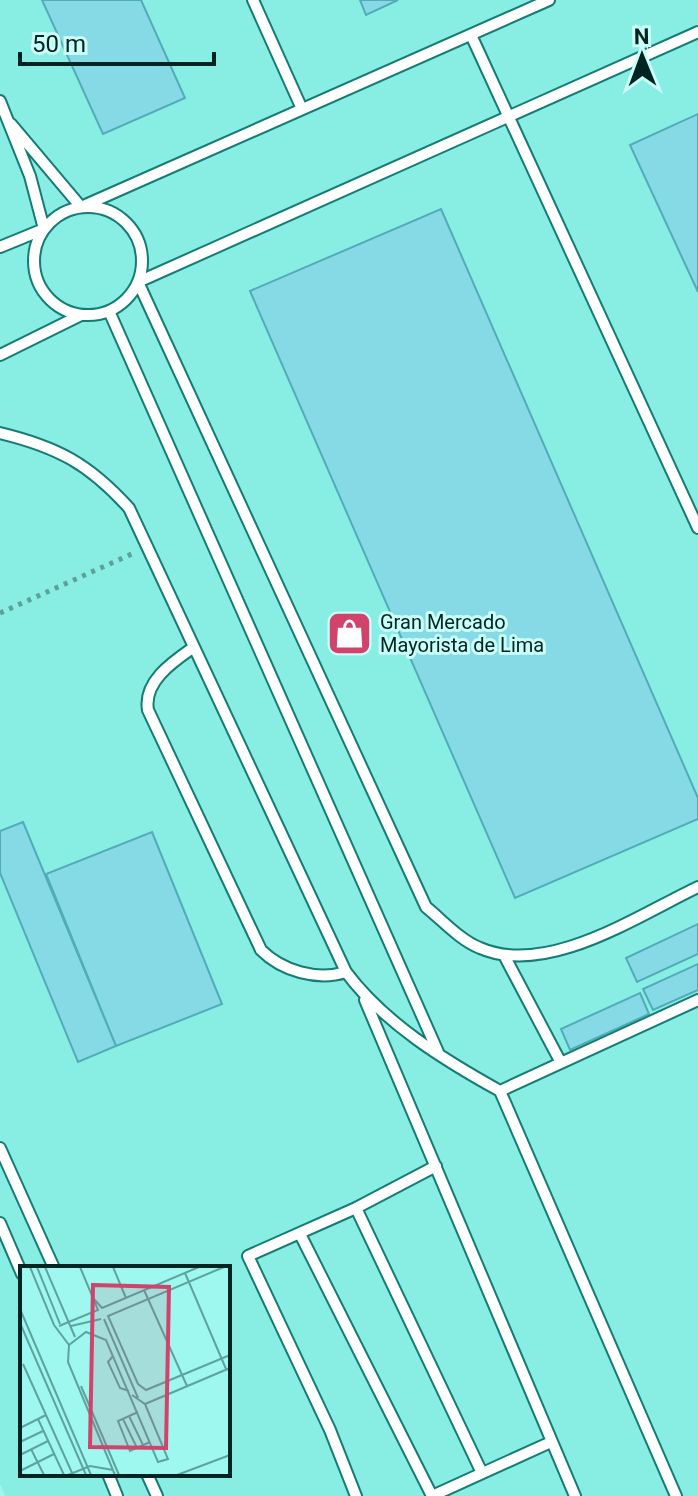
<svg xmlns="http://www.w3.org/2000/svg" width="698" height="1496" viewBox="0 0 698 1496" font-family="Roboto,sans-serif">
<style>
.built{fill:#88ede3;fill-rule:evenodd}
.building{fill:#86dae6;stroke:#51acb8;stroke-width:2}
.lines{fill:none;stroke-linecap:round;stroke-linejoin:round}
.lane-casing{stroke:#157c75;stroke-width:14}
.path{stroke:#5da19b;stroke-width:5;stroke-dasharray:4 6;stroke-linecap:butt}
.lane{stroke:#fff;stroke-width:10}
.labels{text-anchor:middle;stroke-width:6;stroke-linejoin:round;paint-order:stroke}
.poi-label{font-size:20px;fill:#002421;stroke:#cafef8;text-anchor:start}
.inset-road{fill:none;stroke:#5fa39d;stroke-width:2}
.view{fill:#d1436b;fill-opacity:0.15;stroke:#d1436b;stroke-width:4}
.inset-edge{fill:none;stroke:#002421;stroke-width:4}
</style>
<rect width="100%" height="100%" fill="#9ef8ef"/>
<path class="built" d="M0,0h698v1496h-693l-5,-12zM22,1268h206v206h-206z"/>
<path class="building" d="M42,0h99l44,98 -82,36z
M360,0h38l-32,15z
M698,114v178l-68,-147z
M441,209l257,589v21l-183,79 -265,-607z
M23,822l93,224 -38,16 -78,-189v-42z
M152,832l70,172 -106,42 -70,-172z
M698,924v30l-61,28 -11,-24z
M698,964v26l-45,20 -10,-21z
M640,993l9,21 -79,36 -9,-21z"/>
<g class="lines">
<defs>
<path id="lane" d="M253,0l49,109
M698,32l-560,250 288,625c16,13 34,33 54,41 67,29 157,-32 218,-61
M471,35l227,493
M0,101l30,75 14,53 -44,18
M11,124l70,83 468,-207
M34 261a54 54 0 1 1 108 0a54 54 0 1 1-108 0Z
M109,311l329,741
M0,355l81,-40
M0,433c58,14 89,31 129,75l217,464c38,51 98,88 154,119l198,-91
M194,647c-20,14 -51,34 -46,63l113,240c21,21 56,31 85,22
M505,957l55,104
M365,1000l210,496
M500,1091l176,405
M0,1148l54,120
M356,1208l126,265
M0,1223l22,51
M300,1234l132,262
M108,1474l9,22
M147,1474l10,22
M356,1496l-26,-66 -82,-174 108,-48 80,-42
M432,1496l119,-54"/>
</defs>
<use href="#lane" class="lane-casing"/>
<path class="path" d="M0,613l134,-60"/>
<use href="#lane" class="lane"/>
</g>
<defs>
<symbol id="shop-square" viewBox="-11 -11 22 22"><rect x="-9" y="-9" width="18" height="18" rx="4" fill="#d1436b" stroke="#cafef8"/><path d="M-5-2.5h2.3a2.7 3.5 0 0 1 5.4 0H5L5.5 6h-11ZM-1.5-2.5h3a1.5 2.3 0 0 0-3 0Z" fill="#fff"/></symbol>
</defs>
<g fill-rule="evenodd">
<use href="#shop-square" x="324" y="608" width="51" height="51"/>
</g>
<g class="labels">
<g class="poi-label">
<text x="380" y="629">Gran Mercado<tspan x="380" dy="23">Mayorista de Lima</tspan></text>
</g>
</g>
<g transform="translate(20 1266)">
<rect width="210" height="210" fill="#9ef8ef"/>
<path class="inset-road" d="M10,1l24,58 15,20 -1,17 47,113M17,1l23,57M25,1l30,70M93,1l13,31M204,1l-116,49 30,68 8,6 84,-35M165,7l41,96M124,24l43,96M74,33l8,9 97,-41M0,43l71,166M84,53l34,79M0,57l66,152M39,60l39,-16 -18,-43M51,60l30,-7M49,79l17,-13 20,8 52,122 10,-3 -23,-55M93,90l-5,6 12,26 9,3M3,98l50,111M61,120l38,89M112,129l13,9 85,-36M118,146l-20,9 12,30 20,-9M109,150l14,29M18,153l26,56M103,153l14,29M0,162l26,-13M0,176l23,-11M11,183l13,26M0,189l28,-14M0,205l34,-17M48,209l22,-9 23,4M157,209l53,-20"/>
<path class="view" d="M73,19l76,2 -3,161 -76,-1z"/>
<rect width="210" height="210" class="inset-edge"/>
</g>
<g transform="translate(642 56) rotate(359)" stroke="#cafef8" stroke-width="6" paint-order="stroke">
<path d="M0-6L14 30L0 20L-14 30Z" fill="#002421"/>
<text y="-12" font-size="22" font-weight="bold" text-anchor="middle" fill="#002421">N</text>
</g>
<path d="M20 52v12h194v-12" fill="none" stroke="#002421" stroke-width="4"/>
<text x="32" y="52" font-size="24" fill="#002421" stroke="#cafef8" stroke-width="6" paint-order="stroke">50 m</text>
</svg>
